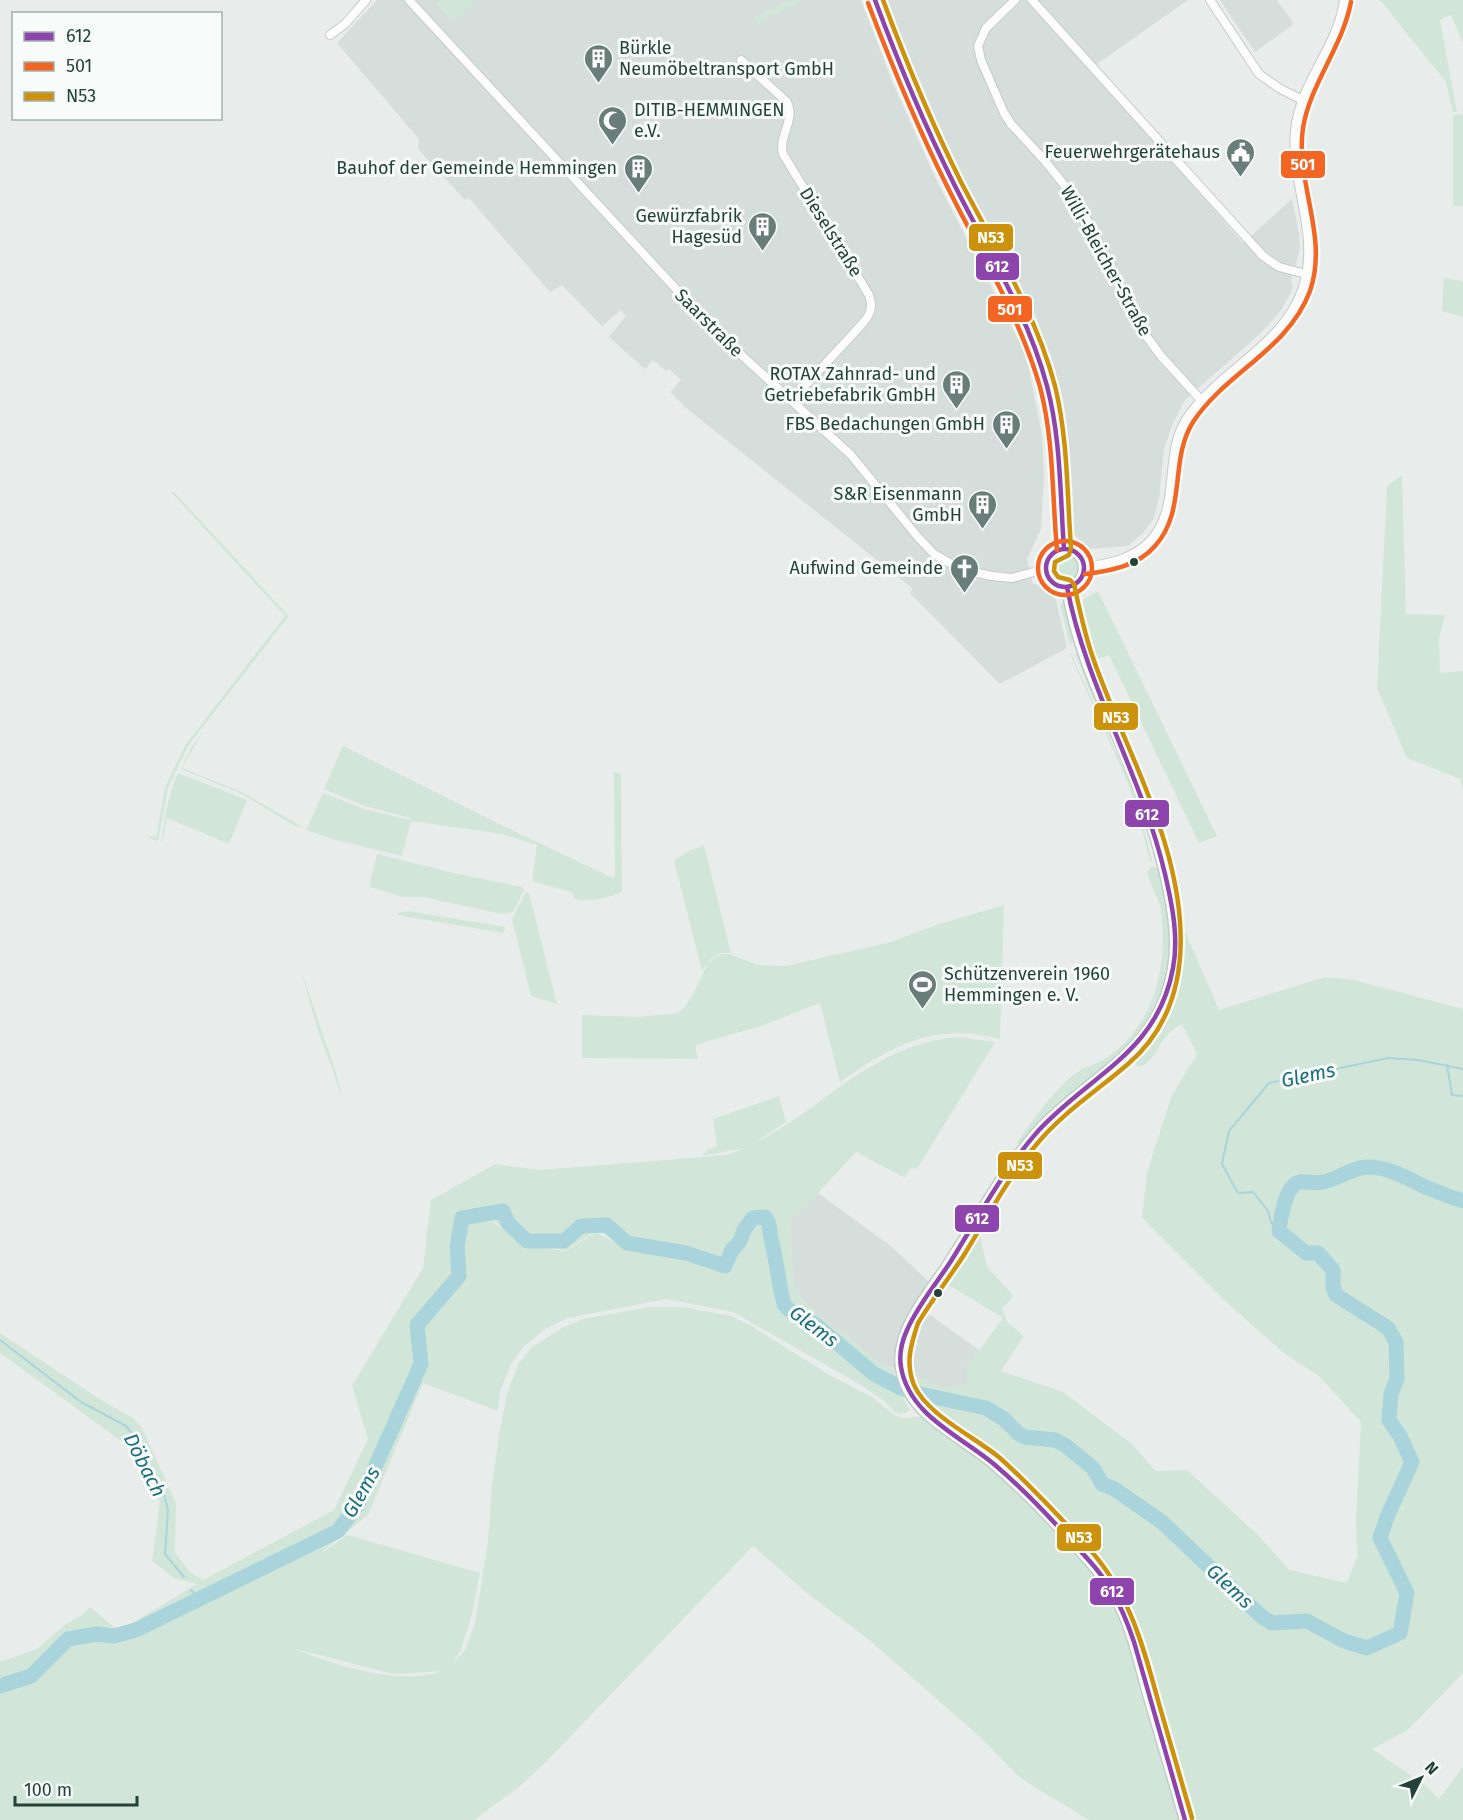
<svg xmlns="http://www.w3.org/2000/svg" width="1463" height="1820" viewBox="0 0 1463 1820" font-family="'Fira Sans',sans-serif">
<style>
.built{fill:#d6dedb}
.green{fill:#d1e6d8;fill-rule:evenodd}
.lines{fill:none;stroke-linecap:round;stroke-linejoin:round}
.stream{stroke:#a9d4db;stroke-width:2}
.river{stroke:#a9d4db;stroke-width:15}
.street-casing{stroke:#c5cac8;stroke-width:10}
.secondary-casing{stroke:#c3cbc8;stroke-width:13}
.street{stroke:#fcfcfc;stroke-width:8}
.secondary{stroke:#fcfcfc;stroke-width:10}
.bus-1-casing{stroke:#f7fbf9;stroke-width:9}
.bus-2-casing{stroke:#f7fbf9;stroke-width:9}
.bus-3-casing{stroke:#f7fbf9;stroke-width:9}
.bus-1{stroke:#8e44ad;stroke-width:4.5}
.bus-2{stroke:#f26522;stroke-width:4.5}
.bus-3{stroke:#cd920c;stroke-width:4.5}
.bus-dot{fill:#24423a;stroke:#f7fbf9;stroke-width:2}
.labels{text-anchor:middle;stroke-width:6;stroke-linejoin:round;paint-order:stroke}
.poi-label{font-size:18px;fill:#24423a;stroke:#f7fbf9;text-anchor:end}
.street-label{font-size:18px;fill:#24423a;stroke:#f7fbf9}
.water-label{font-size:20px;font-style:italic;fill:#1c6f80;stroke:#f7fbf9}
.line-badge{stroke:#f7fbf9;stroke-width:2}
.badge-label{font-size:16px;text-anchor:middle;font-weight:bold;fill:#fff}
</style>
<rect width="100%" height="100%" fill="#e8edeb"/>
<path class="built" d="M377,0h484l31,81 42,94 87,170 7,18 14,72 2,41 -3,53 -14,30 6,25 6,1 17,15 11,48 -67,36 -90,-91 2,-5 -226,-180 -16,-16 11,-12 -12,-11 -3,2 -13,-11 -8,9 -36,-32 17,-21 -5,-6 -19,16 -40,-41 -12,7 -82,-95 -3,3 -47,-51 1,-10 -82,-96z
M883,0h305l-98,69 153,174 49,-44 7,34 1,16 -9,31 2,7 -3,7 -8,15 -19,22 -78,69 -12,23 -9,26 -5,49 -5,20 -11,15 -15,13 -38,3 -17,-15h-3l-8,-84 -29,-116 2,-3 -77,-150 -63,-143z
M1220,0h57l17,24 -39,28z
M818,1193l73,53 39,37 -7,27 56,40 -12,17v17l-21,5 -39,-16 -26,-9 -79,-64 -8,-17 -5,-62z"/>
<path class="green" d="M441,0h35l-23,21 -17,-16z
M790,0h14l-38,19 -7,6 -4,-8z
M1380,0h83v43l-12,-28 -11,5 17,92h-4l-7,-30z
M1463,114v92h-10v-91z
M1444,278l19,3v36l-21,-6z
M1402,475l4,139 39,1 -6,23 1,35 23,-2v120l-3,-12 -53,-21 -30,-70 10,-202z
M171,492h3l112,121 2,4 -100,129 -20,42 -10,53 -7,-2 -4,-4 9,3 9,-51 21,-43 99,-128z
M1052 568a13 13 0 1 1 26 0a13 13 0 1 1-26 0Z
M1098,591l119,245 -18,7 -90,-188 -15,5 -17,-57z
M1063,603l10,38 -3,5 -10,-42z
M1069,652l3,4 57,124 9,25 14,56 -2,1 -14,-57 -9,-24z
M1075,653h3l31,76 -20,-40z
M203,731l-21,37 60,24 61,35 -8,-1 -53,-32 -61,-25 10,-21z
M343,746l156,78 114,54 2,-2 -1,-105 7,3 1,118c-16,7 -32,10 -48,7v-5l-3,-2 -39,-11 5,-36 -35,-11 -91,-13 -9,35 -70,-17 -26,-9 17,-37 41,16 46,11 1,-2 -46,-12 -41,-17z
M178,773l69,27 -18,44 -62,-26 -5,25 3,4 -4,-5c4,-23 7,-47 17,-69z
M704,845l27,108c-15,-2 -22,6 -29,18l-28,-110 11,-8z
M377,854l77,19 64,13 5,1v5l-10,20 -11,2 -79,-17h-19l-35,-10z
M1171,859l14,72 34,79 106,-33 29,3 109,29v664l-55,57 -36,19 53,36 14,14 24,-32v53h-269l-57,-190 -15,-37 -43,-54 -71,-71 -38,-30 -32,-21 -10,-10 -10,-13 -11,-21 39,16 21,-5v-17l36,-49 -61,-37 41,-67 -2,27 6,26 27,29 -12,12 5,14 17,14 -23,35 62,21 69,52 24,27 31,-1 71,65 31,35 58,13 10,-26 -1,-37 5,-98 -42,-46 -34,-22 -59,-52 -84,-84 5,-46 25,-77 25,-41 -15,-30c-25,11 -23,38 -44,43l-5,-6 2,-7 25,-31 13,-35 -6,-123z
M1152,866l8,3 8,42 2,44 -4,28 -15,37 -30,36 -63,49 -38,40 -3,-3c17,-23 35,-49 56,-67 10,-8 23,-10 33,-17 49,-33 62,-92 55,-147 -2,-14 -11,-25 -14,-39z
M525,893h4l28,111 -26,-8 -19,-77z
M1004,905l-4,134c-68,-17 -106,6 -160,43l-20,-79 -59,23 -66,19 3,14 -116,-1v-43l57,2 38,-4 7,-5 7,-10 17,-35 7,-6 8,-3h7l27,11 29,1 105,-24 45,-17z
M408,911l98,16 -3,6 -106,-18 1,-2z
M298,961l38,112 8,33 -12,-38 -13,-34z
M958,1037l37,5 -78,127 -7,-1 -5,10 -49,-26 -38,41 -29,28 5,62 8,17 79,64 12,5 8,24 9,18 -8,3 -7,-2 -12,-12 -22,-15 -128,-73 -67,-13 -98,19 -23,11 -22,18 -12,17 -11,27 -2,20 -75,-28 -55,132 -53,42 33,-22 132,38 -10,49 -9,27 -9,16 13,-15 10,-27 13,-81 4,-57 7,-50 9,-45 11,-27 13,-16 32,-20 19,-8 66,-12h33l49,9 22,11 78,49 41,21 22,18 10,3 19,-2 73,54 75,76 15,16 26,37 10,19 59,202h-92l-56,-34 -15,-10 -38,-39 -112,-98 -60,-45 -55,-48 -205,214 -29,27 -45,33h-474v-158l37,-13 29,-25 16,-9 8,-8 29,24 78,-47 -23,-6 -22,-17 8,-59 -26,-49 -6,-7 -128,-93v-20l101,67 32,18 9,10 34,75 -1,50 15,19 13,8 131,-70 34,-71 -16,-53 71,-118 8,-68 64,-36 44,6 188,-15 17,-7 -43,8 7,-7 9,-3 -4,-27 66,-23 7,26 -33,22c71,-35 119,-100 205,-107zM492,1220l35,24 39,6 31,-20 28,17 79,9 -79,-8 -29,-16 -30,19 -39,-6 -36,-24 -9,2zM296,1649l97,25 50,-3c-41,15 -108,-5 -147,-22z"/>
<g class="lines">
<path class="stream" d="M1447,1065l5,30 11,1
M1279,1231l-8,-9 -3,-11 -15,-19 -15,1 -16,-29 7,-33 40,-48 119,-25 30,2 45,9
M0,1340l81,62 45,24 10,12 29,60 3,12 -3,44 19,23
M191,1590l8,9"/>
<path class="river" d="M0,1686l31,-10 37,-37 29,-5 17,2 22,-6 202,-99 21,-28 62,-139 -4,-39 42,-49 -2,-30 5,-28 41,-7 5,12 19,18h37l17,-15 26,-1 20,18 59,10 39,13 7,-16 8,-9 4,-11 9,-12 12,-1c6,6 4,14 6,22 6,22 7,44 13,65l5,6 27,15 58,49 27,14 19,6 66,14 18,11 15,15 6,3 30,3 10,5 28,23 9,16 11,4 49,34 100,95 10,6 35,-2 37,20 23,7 33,-15 7,-40 -27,-55 7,-21 25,-55 -12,-26 -11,-16 2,-26 6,-15 -1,-37 -8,-14 -52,-33 -3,-8v-17l-15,-17h-12l-27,-22c1,-11 7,-48 21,-49 7,-1 16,2 23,0 15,-3 28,-14 44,-15 23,0 41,12 61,21 11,5 23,9 35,13"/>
<defs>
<path id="street" d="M409,0l304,329 138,126 66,81 17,18 26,15 32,7 20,2 33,-9
M1015,0l-29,28 -8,18 3,14 23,53 7,11 34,37 24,30 20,32 55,110 17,23 40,44
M1032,0l231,256 16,11 27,7
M1210,0l49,74 20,14 23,12
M330,35l15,-11 21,-24
M741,60l46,42c9,18 -9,34 -4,52l86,141c4,11 2,19 -6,28l-71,77
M1084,567c24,-3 49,-8 66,-26 32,-34 12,-86 37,-123 33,-49 97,-72 116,-131 17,-54 -13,-103 -8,-157 5,-48 43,-83 49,-130"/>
<path id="secondary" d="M875,0c23,63 50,124 79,184 33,66 73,130 93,202 14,53 12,108 17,163
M1046 568a19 19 0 1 1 38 0a19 19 0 1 1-38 0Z
M1067,587c10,68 43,128 68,191 14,34 24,69 32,104 6,28 11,58 6,87 -13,82 -79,104 -131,158 -35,37 -58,82 -86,125 -16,27 -38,51 -50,80 -4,11 -7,24 -5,36 7,48 60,67 93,96 29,25 57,54 82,82 15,16 30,33 40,52 15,28 22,59 30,89 13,45 26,89 39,133"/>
</defs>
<use href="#street" class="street-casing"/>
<use href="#secondary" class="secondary-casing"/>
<use href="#street" class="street"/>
<use href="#secondary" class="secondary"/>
<defs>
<path id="bus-1" d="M875,0c23,62 49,124 79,184 33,66 74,130 93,202 14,53 13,109 17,163
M1046 568a19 19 0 1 1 38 0a19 19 0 1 1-38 0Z
M1067,587c19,100 75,188 98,287 7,30 14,63 8,94 -15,84 -82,106 -134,162 -35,39 -60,86 -88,131 -15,23 -33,44 -44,69 -5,11 -8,25 -6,37 8,49 60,69 94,98 27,23 52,49 76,76 14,15 29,30 40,49 10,16 17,34 23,52l51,178"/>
<path id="bus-2" d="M868,3c24,63 50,126 81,187 32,64 71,127 91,197 14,53 12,109 17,163
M1038 568a27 27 0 1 1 54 0a27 27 0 1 1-54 0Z
M1085,574c25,-3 53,-8 70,-28 32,-35 14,-86 38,-124 33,-50 95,-72 117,-131 19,-55 -15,-108 -7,-163 7,-44 39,-80 48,-126"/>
<path id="bus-3" d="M883,0c23,62 49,124 79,184 34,65 74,130 93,202 13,53 12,108 16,162l-2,7 -14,7 -1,9 4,6 12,3 4,4c5,24 10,47 18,71 23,67 57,130 76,199 20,74 23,156 -40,210 -31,27 -66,49 -92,81 -29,34 -49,73 -72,110 -15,23 -32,45 -46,68 -7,21 -13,40 -4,62 13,30 61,52 86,73 29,26 56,55 83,84 46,48 59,100 76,162 11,38 22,76 33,114"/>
</defs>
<use href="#bus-1" class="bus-1-casing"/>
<use href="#bus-2" class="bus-2-casing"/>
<use href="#bus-3" class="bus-3-casing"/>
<use href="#bus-1" class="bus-1"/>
<use href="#bus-2" class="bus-2"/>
<use href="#bus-3" class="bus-3"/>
</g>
<defs>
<symbol id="building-pin" viewBox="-11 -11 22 30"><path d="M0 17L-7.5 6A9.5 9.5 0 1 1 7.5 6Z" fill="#697e78" stroke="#f7fbf9"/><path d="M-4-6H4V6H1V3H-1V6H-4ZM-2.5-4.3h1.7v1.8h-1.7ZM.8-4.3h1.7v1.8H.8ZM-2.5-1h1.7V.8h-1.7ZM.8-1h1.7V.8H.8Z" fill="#fff"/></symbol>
<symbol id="mosque-pin" viewBox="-11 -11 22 30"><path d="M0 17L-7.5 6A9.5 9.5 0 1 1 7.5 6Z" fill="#697e78" stroke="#f7fbf9"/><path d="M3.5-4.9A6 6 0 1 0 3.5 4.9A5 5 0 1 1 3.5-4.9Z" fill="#fff"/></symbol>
<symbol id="civic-pin" viewBox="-11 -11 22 30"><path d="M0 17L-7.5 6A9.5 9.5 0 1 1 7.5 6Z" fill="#697e78" stroke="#f7fbf9"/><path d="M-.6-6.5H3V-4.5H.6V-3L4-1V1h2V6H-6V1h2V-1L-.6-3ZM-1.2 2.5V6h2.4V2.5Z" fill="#fff"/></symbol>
<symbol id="church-pin" viewBox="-11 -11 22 30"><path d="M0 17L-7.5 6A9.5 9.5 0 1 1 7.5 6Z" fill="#697e78" stroke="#f7fbf9"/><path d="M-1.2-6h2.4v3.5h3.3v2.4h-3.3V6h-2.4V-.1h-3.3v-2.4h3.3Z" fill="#fff"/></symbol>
<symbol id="stadium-pin" viewBox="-11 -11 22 30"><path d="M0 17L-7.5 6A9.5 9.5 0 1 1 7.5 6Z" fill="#697e78" stroke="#f7fbf9"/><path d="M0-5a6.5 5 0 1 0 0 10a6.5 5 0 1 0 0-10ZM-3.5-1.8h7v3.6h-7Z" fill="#fff"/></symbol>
</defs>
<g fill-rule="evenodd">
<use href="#building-pin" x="582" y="42" width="33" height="45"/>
<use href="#mosque-pin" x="596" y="104" width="33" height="45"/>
<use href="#civic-pin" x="1224" y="136" width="33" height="45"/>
<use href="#building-pin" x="622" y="152" width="33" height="45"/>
<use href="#building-pin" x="746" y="210" width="33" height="45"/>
<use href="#building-pin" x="940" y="368" width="33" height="45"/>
<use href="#building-pin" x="990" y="408" width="33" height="45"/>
<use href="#building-pin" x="966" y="488" width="33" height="45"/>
<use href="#church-pin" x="948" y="552" width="33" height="45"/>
<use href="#stadium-pin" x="906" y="968" width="33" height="45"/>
</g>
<g class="bus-dot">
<circle cx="1134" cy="562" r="5"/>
<circle cx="938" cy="1293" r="5"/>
</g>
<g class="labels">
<g class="poi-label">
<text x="619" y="54" text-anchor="start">Bürkle<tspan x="619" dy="21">Neumöbeltransport GmbH</tspan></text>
<text x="634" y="116" text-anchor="start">DITIB-HEMMINGEN<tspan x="634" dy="21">e.V.</tspan></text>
<text x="1220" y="158">Feuerwehrgerätehaus</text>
<text x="617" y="174">Bauhof der Gemeinde Hemmingen</text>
<text x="742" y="222">Gewürzfabrik<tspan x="742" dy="21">Hagesüd</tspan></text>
<text x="936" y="380">ROTAX Zahnrad- und<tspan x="936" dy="21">Getriebefabrik GmbH</tspan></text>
<text x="985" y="430">FBS Bedachungen GmbH</text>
<text x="962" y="500">S&amp;R Eisenmann<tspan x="962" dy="21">GmbH</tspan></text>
<text x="943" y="574">Aufwind Gemeinde</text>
<text x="944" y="980" text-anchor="start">Schützenverein 1960<tspan x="944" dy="21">Hemmingen e. V.</tspan></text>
</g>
<g class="street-label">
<text transform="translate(831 232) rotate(58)" y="6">Dieselstraße</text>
<text transform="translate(1106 261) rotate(61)" y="6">Willi-Bleicher-Straße</text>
<text transform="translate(709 323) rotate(45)" y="6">Saarstraße</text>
</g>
<g class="water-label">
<text transform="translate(1308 1075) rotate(-12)" y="7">Glems</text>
<text transform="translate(814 1326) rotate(37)" y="7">Glems</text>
<text transform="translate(145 1465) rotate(63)" y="7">Döbach</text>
<text transform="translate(361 1492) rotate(-61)" y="7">Glems</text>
<text transform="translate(1230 1586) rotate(43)" y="7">Glems</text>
</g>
</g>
<g class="line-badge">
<rect x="1280" y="150" width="46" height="29" rx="6" fill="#f26522"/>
<rect x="968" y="223" width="46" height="29" rx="6" fill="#cd920c"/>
<rect x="975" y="252" width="45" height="29" rx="6" fill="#8e44ad"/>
<rect x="987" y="295" width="46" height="28" rx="6" fill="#f26522"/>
<rect x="1093" y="702" width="46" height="29" rx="6" fill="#cd920c"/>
<rect x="1124" y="799" width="46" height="29" rx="6" fill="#8e44ad"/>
<rect x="997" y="1151" width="46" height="29" rx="6" fill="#cd920c"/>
<rect x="954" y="1204" width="46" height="29" rx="6" fill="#8e44ad"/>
<rect x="1056" y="1523" width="46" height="29" rx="6" fill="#cd920c"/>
<rect x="1089" y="1577" width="46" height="29" rx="6" fill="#8e44ad"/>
</g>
<g class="badge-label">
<text x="1303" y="170">501</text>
<text x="991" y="243">N53</text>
<text x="997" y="272">612</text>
<text x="1010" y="315">501</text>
<text x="1116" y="723">N53</text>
<text x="1147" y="820">612</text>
<text x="1020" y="1171">N53</text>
<text x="977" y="1224">612</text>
<text x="1079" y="1543">N53</text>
<text x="1112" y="1597">612</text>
</g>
<rect x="12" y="12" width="210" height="108" fill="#f7fbf9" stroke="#a3b1ad" stroke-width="1.5"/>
<rect x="24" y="32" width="30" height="9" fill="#8e44ad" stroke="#a3b1ad" stroke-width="1.5"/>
<text x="66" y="42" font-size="18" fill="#24423a">612</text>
<rect x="24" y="62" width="30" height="9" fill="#f26522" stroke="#a3b1ad" stroke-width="1.5"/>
<text x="66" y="72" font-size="18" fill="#24423a">501</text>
<rect x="24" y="92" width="30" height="9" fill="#cd920c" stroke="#a3b1ad" stroke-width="1.5"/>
<text x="66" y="102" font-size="18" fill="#24423a">N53</text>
<g transform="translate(1421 1778) rotate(47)" stroke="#f7fbf9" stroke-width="4.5" paint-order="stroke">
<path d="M0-4.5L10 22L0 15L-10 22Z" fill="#24423a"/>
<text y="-9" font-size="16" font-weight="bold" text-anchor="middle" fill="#24423a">N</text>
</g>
<path d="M15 1796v9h122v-9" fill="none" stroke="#24423a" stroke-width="3"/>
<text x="24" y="1796" font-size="18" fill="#24423a" stroke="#f7fbf9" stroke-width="4.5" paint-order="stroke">100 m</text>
</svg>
